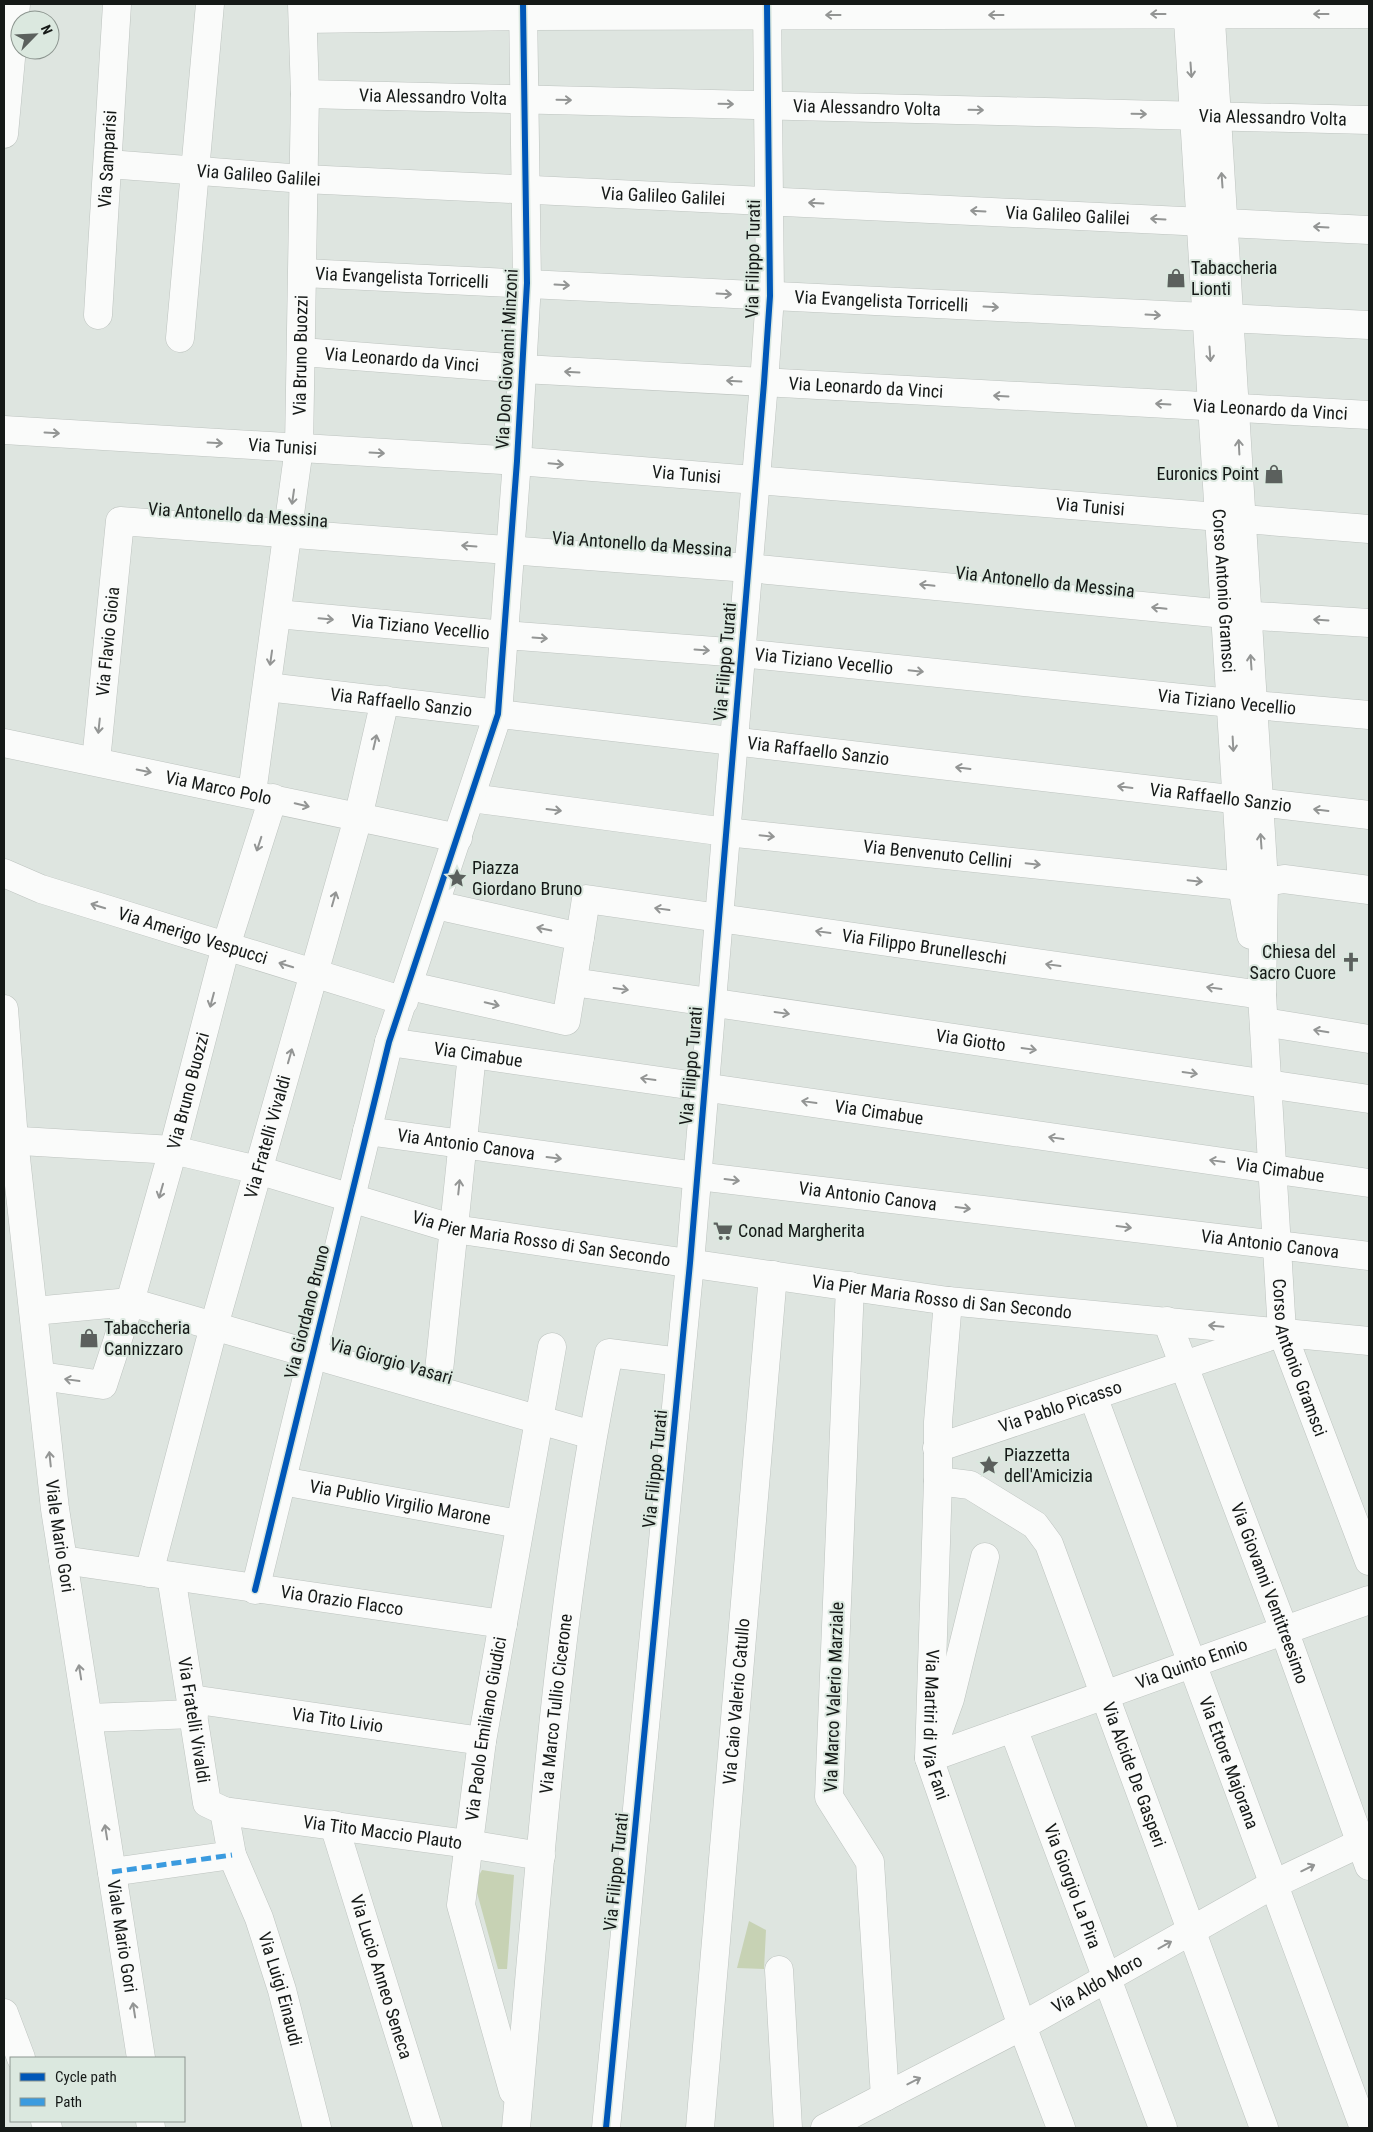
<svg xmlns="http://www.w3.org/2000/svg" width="1373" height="2132" viewBox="0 0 1373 2132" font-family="'Roboto Condensed',sans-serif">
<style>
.green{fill:#c7d2b4}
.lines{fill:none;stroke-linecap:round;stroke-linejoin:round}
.minor-casing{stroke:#bdc3bf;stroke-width:29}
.major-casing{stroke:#bdc3bf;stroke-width:29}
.minor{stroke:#fafbfa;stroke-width:28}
.major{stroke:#fafbfa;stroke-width:28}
.quiet{stroke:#3b9bdf;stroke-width:5;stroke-dasharray:10 5;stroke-linecap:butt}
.cycleway-casing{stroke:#dbe8df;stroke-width:9}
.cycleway{stroke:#0057b8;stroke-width:6}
.oneway{stroke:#939594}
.labels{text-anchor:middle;stroke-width:4;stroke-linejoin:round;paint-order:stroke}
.street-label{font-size:18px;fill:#151917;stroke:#dbe8df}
.poi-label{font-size:18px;fill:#151917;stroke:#dbe8df;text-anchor:start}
</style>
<rect width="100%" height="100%" fill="#dee5e0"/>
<path class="green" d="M482,1870l32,5 -7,94h-9l-22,-80 2,-12z
M749,1921l17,9 -2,39 -27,-1z"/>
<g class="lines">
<defs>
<g id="minor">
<path id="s1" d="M1187,4l55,882 9,49"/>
<path id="s2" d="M1210,4l54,878 -2,113 20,337 87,229"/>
<path d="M303,19l220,-3 846,-2"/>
<path id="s3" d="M305,94l1064,26"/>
<path d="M4,134l12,-130"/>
<path id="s4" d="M108,164l196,15 1065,51"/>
<path id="s5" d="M303,273l1066,52"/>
<path id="s6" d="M98,315l19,-311"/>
<path d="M180,338l30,-334"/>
<path id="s7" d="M302,352l221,17 846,46"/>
<path id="s8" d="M4,430l513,31 852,68"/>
<path id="s9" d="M277,614l228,21 236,18 490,50 138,12"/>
<path id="s10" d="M267,687l1102,128"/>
<path id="s11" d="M4,743l454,95"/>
<path id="s12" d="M96,761l24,-240 628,47 477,46 144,9"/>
<path id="s13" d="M252,793l47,-345 6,-354 -3,-90"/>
<path id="s14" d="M471,798l255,34 516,54 42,-7 85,11"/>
<path id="s15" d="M4,873l37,16 363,112"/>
<path id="s16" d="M580,937l6,-38 676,96"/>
<path id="s17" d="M573,982l796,117"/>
<path d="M410,986l156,35 14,-84 -144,-32"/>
<path d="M1264,1022l105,17"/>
<path id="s18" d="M389,1042l980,141"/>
<path id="s19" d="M367,1131l330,45 672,80"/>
<path id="s20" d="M4,1140l169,10 85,20 196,59 494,72 421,40"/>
<path d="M850,1286l-21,511 41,65 15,235"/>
<path id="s21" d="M948,1301l-10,121v59l-9,277 93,268 39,102"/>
<path d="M34,1311l96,-9 462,133"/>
<path id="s22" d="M1167,1321l117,309 85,236"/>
<path id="s23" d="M41,1376l62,9 27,-83 43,-152 53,-204 47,-148"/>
<path d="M437,1390l35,-336"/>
<path id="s24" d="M1093,1396l271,732"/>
<path id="s25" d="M937,1448l337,-113"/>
<path id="s26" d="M282,1481l237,43"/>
<path id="s27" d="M938,1481l32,4 65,40 14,19 215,584"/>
<path id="s28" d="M63,1560l440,64"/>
<path id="s29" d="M149,1573l65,-247 144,-508 27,-118"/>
<path id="s30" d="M171,1576l36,227 17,8 8,44 27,63 23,72 35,138"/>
<path d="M255,1590l134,-548 109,-328 19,-253 10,-178 -4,-279"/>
<path id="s31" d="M191,1699l291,42"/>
<path d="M88,1718l106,-4"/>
<path id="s32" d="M1013,1728l150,400"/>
<path d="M937,1735l13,-36 35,-142"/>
<path id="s33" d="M929,1758l440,-158"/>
<path id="s34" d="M224,1811l244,33 73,12"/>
<path id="s35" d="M334,1825l94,303"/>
<path d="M112,1872l120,-17"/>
<path d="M779,1970l9,158"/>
<path id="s36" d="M513,2091l-52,-186 21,-164 70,-394"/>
<path id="s37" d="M516,2128c24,-258 40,-520 93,-775l71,9"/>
<path d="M606,2128l84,-865 74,-880 6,-87 -3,-292"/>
<path id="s38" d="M700,2128l73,-853"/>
<path id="s39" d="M825,2128l197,-102 252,-142 95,-45"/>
</g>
<g id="major">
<path id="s40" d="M4,1009l10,131 41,369 86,549"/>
<path d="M4,2013l17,45"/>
<path d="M45,2121l3,7"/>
<path d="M150,2121l1,7"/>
</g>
</defs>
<use href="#minor" class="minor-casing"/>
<use href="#major" class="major-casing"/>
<use href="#minor" class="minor"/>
<use href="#major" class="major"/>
<path class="quiet" d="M112,1872l120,-17"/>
<defs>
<path id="cycleway" d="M255,1590l134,-548 109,-328 19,-253 10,-178 -4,-279
M606,2128l84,-865 74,-880 6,-87 -3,-292"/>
</defs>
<use href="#cycleway" class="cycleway-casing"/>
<use href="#cycleway" class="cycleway"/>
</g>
<defs><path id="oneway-shaft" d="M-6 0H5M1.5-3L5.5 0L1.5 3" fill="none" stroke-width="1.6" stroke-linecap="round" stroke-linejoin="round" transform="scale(1.25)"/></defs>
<g class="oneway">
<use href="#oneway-shaft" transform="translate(1158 14) rotate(180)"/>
<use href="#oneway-shaft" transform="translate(1321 14) rotate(180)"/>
<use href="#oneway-shaft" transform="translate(833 15) rotate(180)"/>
<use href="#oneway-shaft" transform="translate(996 15) rotate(180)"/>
<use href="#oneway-shaft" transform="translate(1191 70) rotate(86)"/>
<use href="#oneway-shaft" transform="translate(564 100) rotate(1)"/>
<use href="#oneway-shaft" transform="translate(726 104) rotate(1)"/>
<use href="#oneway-shaft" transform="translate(976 110) rotate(1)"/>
<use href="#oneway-shaft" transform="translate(1139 114) rotate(1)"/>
<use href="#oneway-shaft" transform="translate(1222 180) rotate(-94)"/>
<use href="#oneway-shaft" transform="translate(816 203) rotate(-177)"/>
<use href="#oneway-shaft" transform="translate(978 211) rotate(-177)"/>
<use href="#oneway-shaft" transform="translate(1158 219) rotate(-177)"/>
<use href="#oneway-shaft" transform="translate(1321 227) rotate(-177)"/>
<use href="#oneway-shaft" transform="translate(562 285) rotate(3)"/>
<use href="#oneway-shaft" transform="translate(724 294) rotate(3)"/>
<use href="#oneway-shaft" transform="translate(991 307) rotate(3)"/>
<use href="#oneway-shaft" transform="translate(1153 315) rotate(3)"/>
<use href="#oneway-shaft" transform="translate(1210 354) rotate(86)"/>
<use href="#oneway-shaft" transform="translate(572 372) rotate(-177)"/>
<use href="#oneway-shaft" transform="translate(734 381) rotate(-177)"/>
<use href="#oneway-shaft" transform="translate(1001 396) rotate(-177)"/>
<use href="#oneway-shaft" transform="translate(1163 404) rotate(-177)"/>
<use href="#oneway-shaft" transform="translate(52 433) rotate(3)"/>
<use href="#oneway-shaft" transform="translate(215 443) rotate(3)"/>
<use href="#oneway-shaft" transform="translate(1239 447) rotate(-93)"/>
<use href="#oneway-shaft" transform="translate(377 453) rotate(3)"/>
<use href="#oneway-shaft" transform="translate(556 464) rotate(5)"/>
<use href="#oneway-shaft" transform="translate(293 497) rotate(98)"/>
<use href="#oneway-shaft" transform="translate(469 546) rotate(-176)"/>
<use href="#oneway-shaft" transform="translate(927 585) rotate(-174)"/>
<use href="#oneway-shaft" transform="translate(1159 608) rotate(-174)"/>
<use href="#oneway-shaft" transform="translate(326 619) rotate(5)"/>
<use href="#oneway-shaft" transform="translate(1321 620) rotate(-176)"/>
<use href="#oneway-shaft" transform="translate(540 638) rotate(4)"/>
<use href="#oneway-shaft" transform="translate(702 650) rotate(4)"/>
<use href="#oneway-shaft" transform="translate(271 658) rotate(98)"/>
<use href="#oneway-shaft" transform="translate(1251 662) rotate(-94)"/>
<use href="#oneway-shaft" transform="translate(916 671) rotate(6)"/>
<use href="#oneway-shaft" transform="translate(99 726) rotate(96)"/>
<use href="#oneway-shaft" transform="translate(375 742) rotate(-77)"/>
<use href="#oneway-shaft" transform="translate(1233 744) rotate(87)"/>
<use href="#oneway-shaft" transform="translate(963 768) rotate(-173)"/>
<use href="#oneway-shaft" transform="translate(144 771) rotate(12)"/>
<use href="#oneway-shaft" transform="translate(1125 787) rotate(-173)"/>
<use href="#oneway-shaft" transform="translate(302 805) rotate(13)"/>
<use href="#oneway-shaft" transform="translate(554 810) rotate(7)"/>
<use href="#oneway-shaft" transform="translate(1321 810) rotate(-173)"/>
<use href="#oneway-shaft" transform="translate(767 836) rotate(6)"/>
<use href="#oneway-shaft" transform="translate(1261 841) rotate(-94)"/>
<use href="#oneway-shaft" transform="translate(259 844) rotate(108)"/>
<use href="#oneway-shaft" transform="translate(1033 864) rotate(6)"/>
<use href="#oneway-shaft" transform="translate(1195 881) rotate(6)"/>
<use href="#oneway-shaft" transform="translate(334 899) rotate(-74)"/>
<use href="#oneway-shaft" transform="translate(98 906) rotate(-163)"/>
<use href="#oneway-shaft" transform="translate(662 909) rotate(-172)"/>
<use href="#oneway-shaft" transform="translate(544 929) rotate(-168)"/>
<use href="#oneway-shaft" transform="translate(823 932) rotate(-172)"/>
<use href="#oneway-shaft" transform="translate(286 965) rotate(-163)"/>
<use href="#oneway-shaft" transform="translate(1053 965) rotate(-172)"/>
<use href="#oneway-shaft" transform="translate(1214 988) rotate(-172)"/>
<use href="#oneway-shaft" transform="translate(621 989) rotate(8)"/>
<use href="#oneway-shaft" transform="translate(212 1000) rotate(105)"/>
<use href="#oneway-shaft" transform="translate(492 1004) rotate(13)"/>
<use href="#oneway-shaft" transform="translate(782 1013) rotate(8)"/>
<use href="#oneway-shaft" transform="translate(1321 1031) rotate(-171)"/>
<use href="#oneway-shaft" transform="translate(1029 1049) rotate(8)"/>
<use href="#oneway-shaft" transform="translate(290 1056) rotate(-74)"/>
<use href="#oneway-shaft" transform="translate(1190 1073) rotate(8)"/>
<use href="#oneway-shaft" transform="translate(648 1079) rotate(-172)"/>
<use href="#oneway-shaft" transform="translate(809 1102) rotate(-172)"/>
<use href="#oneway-shaft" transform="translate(1056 1138) rotate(-172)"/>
<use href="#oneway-shaft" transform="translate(554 1158) rotate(7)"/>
<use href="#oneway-shaft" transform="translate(1217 1161) rotate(-172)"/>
<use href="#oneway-shaft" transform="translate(732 1180) rotate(7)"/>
<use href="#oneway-shaft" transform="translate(459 1187) rotate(-84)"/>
<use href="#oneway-shaft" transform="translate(161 1191) rotate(106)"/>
<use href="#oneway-shaft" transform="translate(963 1208) rotate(7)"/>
<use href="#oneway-shaft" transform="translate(1124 1227) rotate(7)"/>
<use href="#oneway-shaft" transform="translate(1216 1326) rotate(-175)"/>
<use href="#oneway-shaft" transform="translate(72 1380) rotate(-172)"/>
<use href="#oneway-shaft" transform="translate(50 1459) rotate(-96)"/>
<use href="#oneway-shaft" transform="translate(80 1672) rotate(-99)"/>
<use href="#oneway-shaft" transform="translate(106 1832) rotate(-99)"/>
<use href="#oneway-shaft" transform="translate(1308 1868) rotate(-26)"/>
<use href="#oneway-shaft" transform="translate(1165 1945) rotate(-29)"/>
<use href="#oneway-shaft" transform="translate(134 2010) rotate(-99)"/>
<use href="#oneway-shaft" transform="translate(914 2081) rotate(-27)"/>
</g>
<defs>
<symbol id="shop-bare" viewBox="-9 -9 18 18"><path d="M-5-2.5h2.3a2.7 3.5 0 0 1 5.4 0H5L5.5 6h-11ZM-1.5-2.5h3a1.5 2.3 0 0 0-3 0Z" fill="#5b605d" stroke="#dbe8df" stroke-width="2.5" paint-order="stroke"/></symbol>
<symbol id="sight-bare" viewBox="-9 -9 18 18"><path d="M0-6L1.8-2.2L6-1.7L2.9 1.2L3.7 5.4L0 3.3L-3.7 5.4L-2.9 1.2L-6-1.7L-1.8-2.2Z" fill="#5b605d" stroke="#dbe8df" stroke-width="2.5" paint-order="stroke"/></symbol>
<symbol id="church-bare" viewBox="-9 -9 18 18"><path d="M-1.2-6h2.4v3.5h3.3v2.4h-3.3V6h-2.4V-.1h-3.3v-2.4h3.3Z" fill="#5b605d" stroke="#dbe8df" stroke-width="2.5" paint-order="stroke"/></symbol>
<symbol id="supermarket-bare" viewBox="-9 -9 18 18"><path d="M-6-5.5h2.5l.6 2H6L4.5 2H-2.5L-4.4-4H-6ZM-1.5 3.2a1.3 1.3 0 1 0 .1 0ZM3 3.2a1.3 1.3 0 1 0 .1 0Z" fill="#5b605d" stroke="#dbe8df" stroke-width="2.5" paint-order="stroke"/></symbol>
</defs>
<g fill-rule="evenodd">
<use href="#shop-bare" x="1162" y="264" width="28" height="28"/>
<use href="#shop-bare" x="1260" y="460" width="28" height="28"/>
<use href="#sight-bare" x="443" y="864" width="28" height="28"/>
<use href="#church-bare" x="1337" y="948" width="28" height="28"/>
<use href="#supermarket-bare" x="709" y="1217" width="28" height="28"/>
<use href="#shop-bare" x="75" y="1324" width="28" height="28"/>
<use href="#sight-bare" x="975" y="1451" width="28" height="28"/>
</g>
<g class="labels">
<g class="street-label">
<text dy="6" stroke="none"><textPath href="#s3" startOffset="128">Via Alessandro Volta</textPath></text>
<text dy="6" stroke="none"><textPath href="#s3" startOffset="562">Via Alessandro Volta</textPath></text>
<text dy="6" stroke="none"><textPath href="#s3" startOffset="968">Via Alessandro Volta</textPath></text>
<text dy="6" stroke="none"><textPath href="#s6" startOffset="156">Via Samparisi</textPath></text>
<text dy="6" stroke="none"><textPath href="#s4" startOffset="151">Via Galileo Galilei</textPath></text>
<text dy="6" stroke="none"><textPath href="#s4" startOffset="556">Via Galileo Galilei</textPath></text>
<text dy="6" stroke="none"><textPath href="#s4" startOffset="961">Via Galileo Galilei</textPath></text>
<text transform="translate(753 259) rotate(-89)" y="6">Via Filippo Turati</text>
<text dy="6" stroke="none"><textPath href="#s5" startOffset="99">Via Evangelista Torricelli</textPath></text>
<text dy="6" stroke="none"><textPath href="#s5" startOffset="579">Via Evangelista Torricelli</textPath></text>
<text dy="6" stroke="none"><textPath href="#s13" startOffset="441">Via Bruno Buozzi</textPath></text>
<text transform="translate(507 359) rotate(-87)" y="6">Via Don Giovanni Minzoni</text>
<text dy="6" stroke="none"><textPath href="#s7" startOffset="100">Via Leonardo da Vinci</textPath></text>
<text dy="6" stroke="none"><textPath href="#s7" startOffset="565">Via Leonardo da Vinci</textPath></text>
<text dy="6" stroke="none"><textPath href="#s7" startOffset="970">Via Leonardo da Vinci</textPath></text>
<text dy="6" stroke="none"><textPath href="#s8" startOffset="279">Via Tunisi</textPath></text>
<text dy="6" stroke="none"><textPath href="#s8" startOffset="684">Via Tunisi</textPath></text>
<text dy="6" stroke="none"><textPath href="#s8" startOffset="1089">Via Tunisi</textPath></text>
<text transform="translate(238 515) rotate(4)" y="6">Via Antonello da Messina</text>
<text transform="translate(642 544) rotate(4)" y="6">Via Antonello da Messina</text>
<text transform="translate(1045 582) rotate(6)" y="6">Via Antonello da Messina</text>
<text dy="6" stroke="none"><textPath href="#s1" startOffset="588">Corso Antonio Gramsci</textPath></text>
<text dy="6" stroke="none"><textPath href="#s9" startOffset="144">Via Tiziano Vecellio</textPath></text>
<text dy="6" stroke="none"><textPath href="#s12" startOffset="120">Via Flavio Gioia</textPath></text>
<text transform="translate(725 662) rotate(-85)" y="6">Via Filippo Turati</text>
<text dy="6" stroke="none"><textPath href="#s9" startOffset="549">Via Tiziano Vecellio</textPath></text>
<text dy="6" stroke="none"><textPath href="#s9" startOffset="954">Via Tiziano Vecellio</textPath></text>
<text dy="6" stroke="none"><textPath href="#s10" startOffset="135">Via Raffaello Sanzio</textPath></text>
<text dy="6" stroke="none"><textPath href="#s10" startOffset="555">Via Raffaello Sanzio</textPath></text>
<text dy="6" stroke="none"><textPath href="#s11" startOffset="219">Via Marco Polo</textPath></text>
<text dy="6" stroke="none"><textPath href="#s10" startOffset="960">Via Raffaello Sanzio</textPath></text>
<text dy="6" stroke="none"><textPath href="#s14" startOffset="470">Via Benvenuto Cellini</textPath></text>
<text dy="6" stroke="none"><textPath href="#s15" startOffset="199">Via Amerigo Vespucci</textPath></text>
<text dy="6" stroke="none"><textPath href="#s16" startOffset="380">Via Filippo Brunelleschi</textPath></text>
<text dy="6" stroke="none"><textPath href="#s17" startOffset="402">Via Giotto</textPath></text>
<text dy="6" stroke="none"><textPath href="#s18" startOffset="90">Via Cimabue</textPath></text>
<text transform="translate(691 1066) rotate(-85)" y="6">Via Filippo Turati</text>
<text dy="6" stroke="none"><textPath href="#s23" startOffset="369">Via Bruno Buozzi</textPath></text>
<text dy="6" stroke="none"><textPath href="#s18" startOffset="495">Via Cimabue</textPath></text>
<text dy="6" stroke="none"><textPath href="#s29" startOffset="452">Via Fratelli Vivaldi</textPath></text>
<text dy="6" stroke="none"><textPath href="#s19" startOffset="100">Via Antonio Canova</textPath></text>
<text dy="6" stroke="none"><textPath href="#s18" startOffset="900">Via Cimabue</textPath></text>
<text dy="6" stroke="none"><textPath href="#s19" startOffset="505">Via Antonio Canova</textPath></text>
<text dy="6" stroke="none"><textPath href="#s20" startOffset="549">Via Pier Maria Rosso di San Secondo</textPath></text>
<text dy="6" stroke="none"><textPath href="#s19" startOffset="910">Via Antonio Canova</textPath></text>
<text dy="6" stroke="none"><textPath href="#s20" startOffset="954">Via Pier Maria Rosso di San Secondo</textPath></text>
<text transform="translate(307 1312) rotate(-76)" y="6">Via Giordano Bruno</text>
<text dy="6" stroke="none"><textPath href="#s2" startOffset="1359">Corso Antonio Gramsci</textPath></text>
<text transform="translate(391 1361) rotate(16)" y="6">Via Giorgio Vasari</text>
<text dy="6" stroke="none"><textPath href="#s25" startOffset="130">Via Pablo Picasso</textPath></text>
<text transform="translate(655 1469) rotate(-84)" y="6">Via Filippo Turati</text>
<text dy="6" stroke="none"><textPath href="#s26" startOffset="120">Via Publio Virgilio Marone</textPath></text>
<text dy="6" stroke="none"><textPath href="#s40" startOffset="530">Viale Mario Gori</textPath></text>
<text dy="6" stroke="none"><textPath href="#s22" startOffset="291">Via Giovanni Ventitreesimo</textPath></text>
<text dy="6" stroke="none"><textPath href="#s28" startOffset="282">Via Orazio Flacco</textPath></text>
<text dy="6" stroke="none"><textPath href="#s33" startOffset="279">Via Quinto Ennio</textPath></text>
<text transform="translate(834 1697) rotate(-88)" y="6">Via Marco Valerio Marziale</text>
<text dy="6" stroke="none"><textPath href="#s38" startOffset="428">Via Caio Valerio Catullo</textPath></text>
<text dy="6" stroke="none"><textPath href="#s37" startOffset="426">Via Marco Tullio Cicerone</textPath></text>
<text dy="6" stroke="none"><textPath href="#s31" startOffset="148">Via Tito Livio</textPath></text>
<text dy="6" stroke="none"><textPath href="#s30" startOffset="146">Via Fratelli Vivaldi</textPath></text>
<text dy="6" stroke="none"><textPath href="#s21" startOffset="425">Via Martiri di Via Fani</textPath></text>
<text dy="6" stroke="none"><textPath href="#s36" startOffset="371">Via Paolo Emiliano Giudici</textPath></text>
<text dy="6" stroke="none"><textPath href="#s24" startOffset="391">Via Ettore Majorana</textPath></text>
<text dy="6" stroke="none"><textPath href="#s27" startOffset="378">Via Alcide De Gasperi</textPath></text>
<text dy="6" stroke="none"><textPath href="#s34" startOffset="160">Via Tito Maccio Plauto</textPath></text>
<text transform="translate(616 1872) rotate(-84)" y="6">Via Filippo Turati</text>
<text dy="6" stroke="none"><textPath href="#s32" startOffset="169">Via Giorgio La Pira</textPath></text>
<text dy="6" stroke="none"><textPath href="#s40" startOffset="935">Viale Mario Gori</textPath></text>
<text dy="6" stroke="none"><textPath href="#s35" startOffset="159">Via Lucio Anneo Seneca</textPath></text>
<text dy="6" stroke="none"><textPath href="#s39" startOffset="308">Via Aldo Moro</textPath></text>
<text dy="6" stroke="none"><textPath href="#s30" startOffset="436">Via Luigi Einaudi</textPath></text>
</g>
<g class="poi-label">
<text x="1191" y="274">Tabaccheria<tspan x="1191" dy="21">Lionti</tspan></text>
<text x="1259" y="480" text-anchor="end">Euronics Point</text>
<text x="472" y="874">Piazza<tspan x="472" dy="21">Giordano Bruno</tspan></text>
<text x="1336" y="958" text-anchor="end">Chiesa del<tspan x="1336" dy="21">Sacro Cuore</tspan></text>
<text x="738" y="1237">Conad Margherita</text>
<text x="104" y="1334">Tabaccheria<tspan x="104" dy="21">Cannizzaro</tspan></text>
<text x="1004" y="1461">Piazzetta<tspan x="1004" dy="21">dell'Amicizia</tspan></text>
</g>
</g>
<rect width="1373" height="2132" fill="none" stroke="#151917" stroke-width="10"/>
<rect x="10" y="2057" width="175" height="65" fill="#dbe8df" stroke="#8c958f"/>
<rect x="20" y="2073" width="25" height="8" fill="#0057b8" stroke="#8c958f"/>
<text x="55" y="2082" font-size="15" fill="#151917">Cycle path</text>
<rect x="20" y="2098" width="25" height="8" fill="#3b9bdf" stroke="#8c958f"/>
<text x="55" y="2107" font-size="15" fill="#151917">Path</text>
<g transform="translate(35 35) rotate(66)"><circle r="24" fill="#dbe8df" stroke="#8c958f"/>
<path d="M0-4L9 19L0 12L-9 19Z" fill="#5b605d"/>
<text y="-8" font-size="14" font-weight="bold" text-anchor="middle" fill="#151917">N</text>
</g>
</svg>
